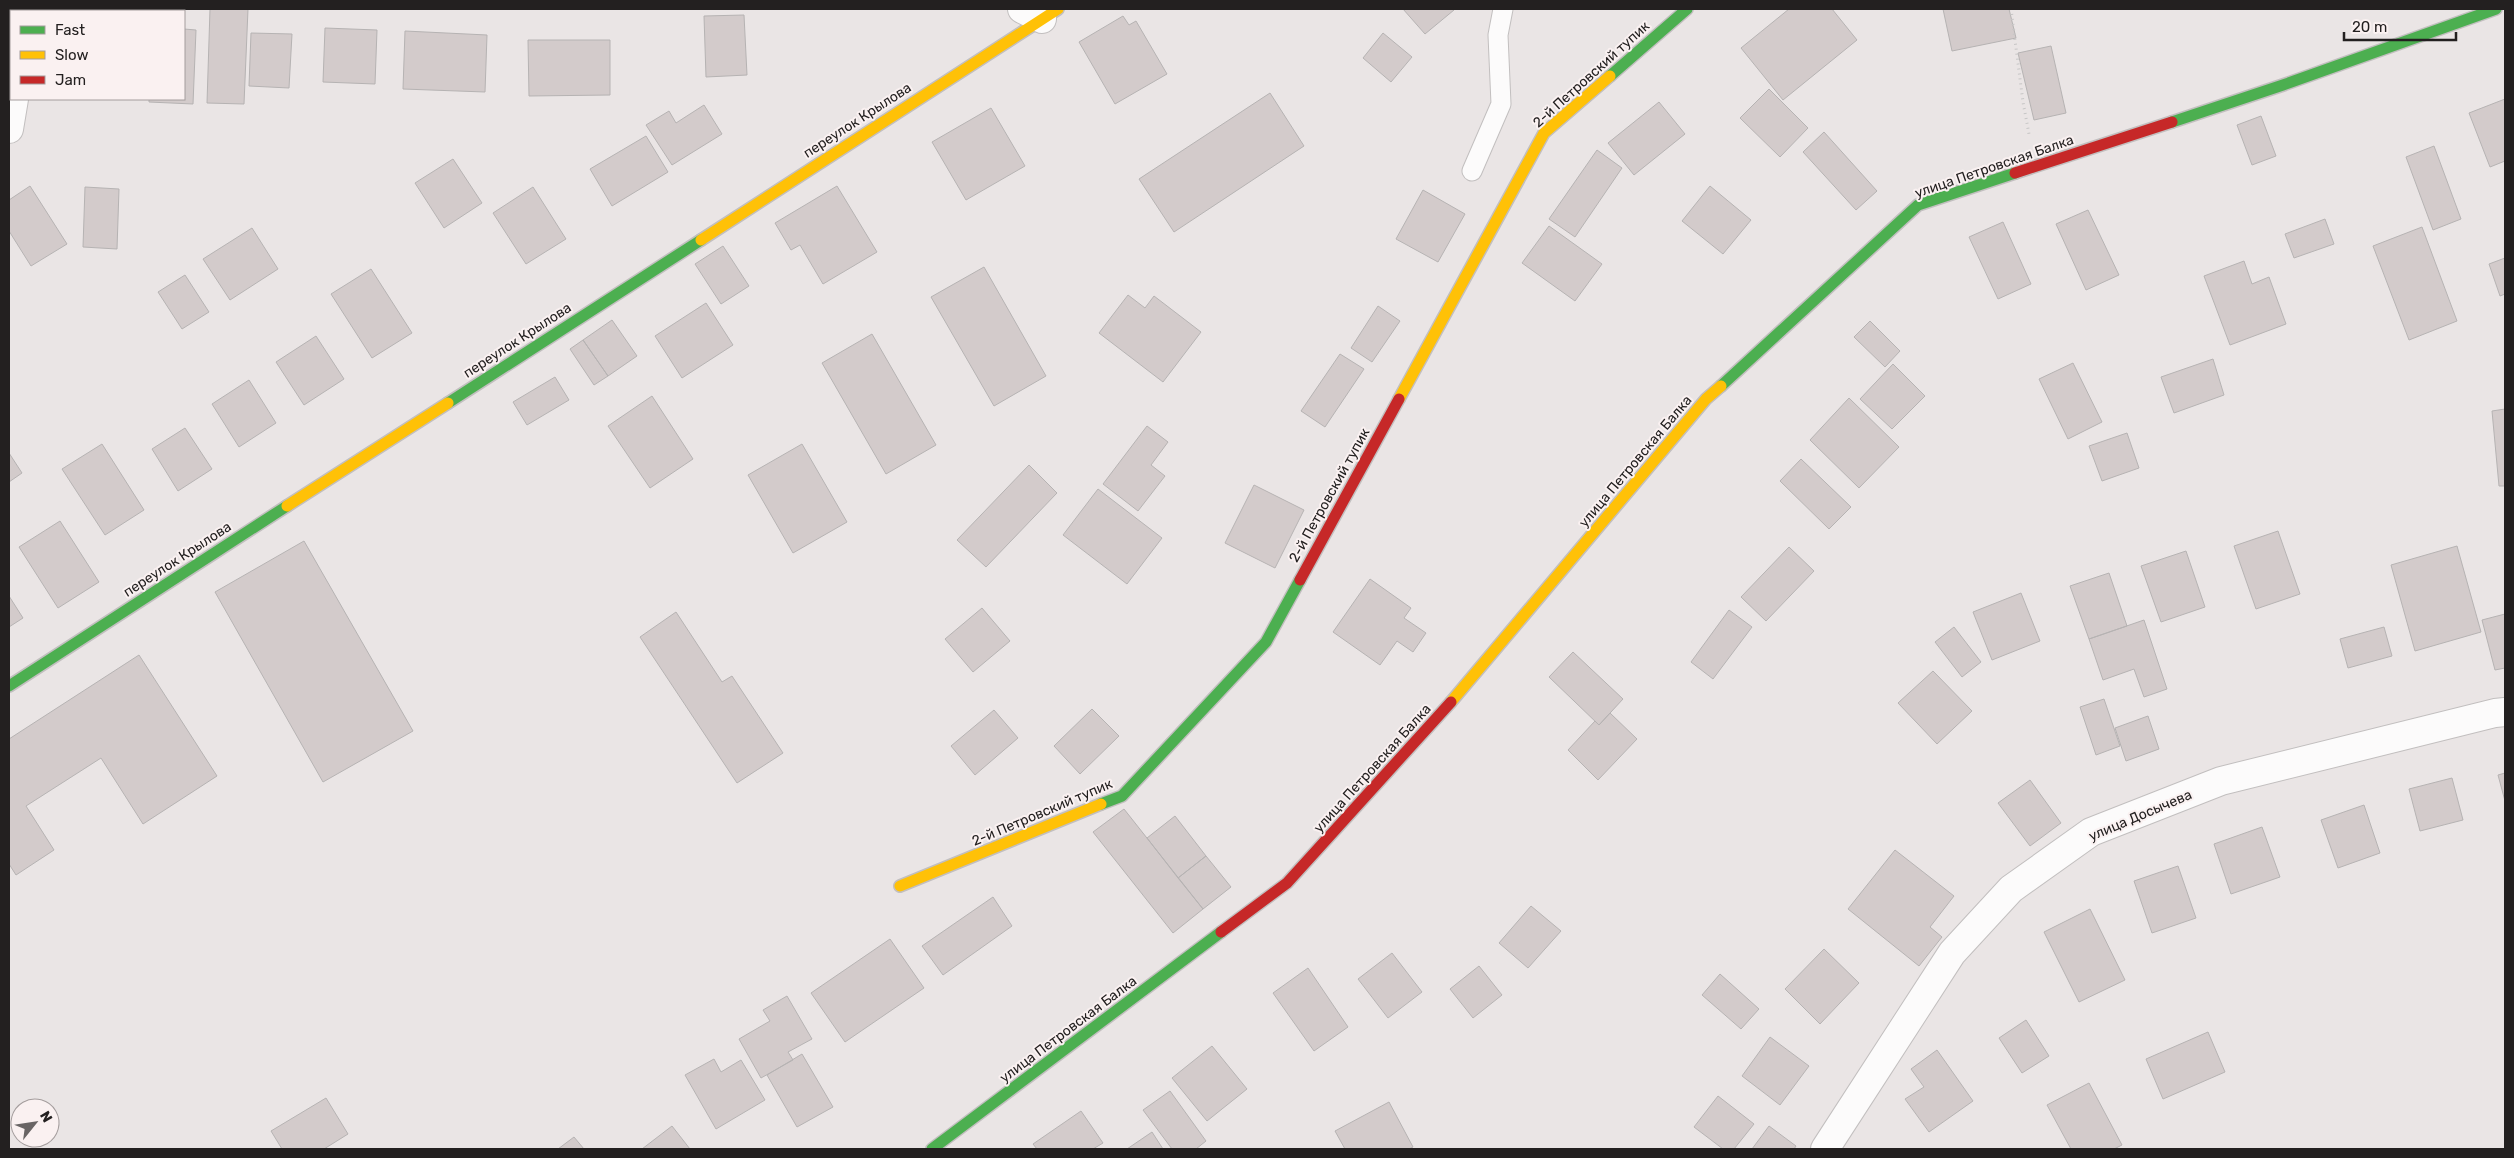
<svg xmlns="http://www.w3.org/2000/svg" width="2514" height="1158" viewBox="0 0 2514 1158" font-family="Rubik,sans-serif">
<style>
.building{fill:#d3cbcb;stroke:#b6b3b3}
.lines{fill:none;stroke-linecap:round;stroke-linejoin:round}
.lane-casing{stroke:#c2bfbf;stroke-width:21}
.street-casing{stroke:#c2bfbf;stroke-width:30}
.fast-casing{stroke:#c2bfbf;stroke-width:14}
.slow-casing{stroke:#c2bfbf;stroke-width:14}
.jam-casing{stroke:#c2bfbf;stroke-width:14}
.path{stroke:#c7c6c6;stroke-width:3;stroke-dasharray:1 4;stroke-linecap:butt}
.lane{stroke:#fcfbfb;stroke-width:19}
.street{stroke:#fcfbfb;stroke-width:28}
.fast{stroke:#4caf50;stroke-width:11}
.slow{stroke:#ffc107;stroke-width:11}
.jam{stroke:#c62828;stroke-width:11}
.labels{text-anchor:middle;stroke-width:4;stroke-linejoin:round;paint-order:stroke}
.street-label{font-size:14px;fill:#232020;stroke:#faf1f1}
</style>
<rect width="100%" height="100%" fill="#eae5e5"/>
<path class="building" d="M210,9h38l-4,95 -37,-1z
M1403,9h49l2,1 -29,24z
M1789,9h43l25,31 -74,60 -42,-52z
M1943,9h66l7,29 -64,13z
M744,15l3,60 -41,2 -2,-61z
M1123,16l6,9 7,-4 31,53 -52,30 -36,-62z
M325,28l52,2 -2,54 -52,-2z
M184,29l12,1 -3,74 -44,-2v-3h35z
M405,31l82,4 -2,57 -82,-3z
M251,33l41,1 -3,54 -40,-2z
M1383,33l29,24 -21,25 -28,-24z
M528,40h82v55l-81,1z
M2051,46l15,67 -32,7 -16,-67z
M1769,89l39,39 -28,29 -40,-39z
M1270,93l34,53 -130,86 -35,-53z
M2505,99v62l-15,6 -21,-54z
M1659,102l26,32 -51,41 -26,-32z
M704,105l18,29 -50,31 -26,-40 23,-14 7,12z
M991,108l34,58 -59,34 -34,-58z
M2261,116l15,40 -24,9 -15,-40z
M1824,132l53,59 -21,19 -53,-58z
M646,136l22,36 -56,34 -22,-37z
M2434,146l27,73 -28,11 -27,-73z
M1597,150l25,18 -47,69 -26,-18z
M453,159l29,44 -38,25 -29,-45z
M30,186l37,58 -36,22 -22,-35v-31z
M837,186l40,66 -54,32 -23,-39 -9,5 -16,-27z
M1710,186l41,34 -28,34 -41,-33z
M85,187l34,2 -2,60 -34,-2z
M533,187l33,52 -40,25 -33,-51z
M1423,190l42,24 -27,48 -42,-23z
M2088,210l31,65 -33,15 -30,-66z
M2325,219l9,25 -40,14 -9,-24z
M2003,222l28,62 -33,15 -29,-62z
M1549,226l53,38 -27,37 -53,-38z
M2422,227l35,94 -48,19 -36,-94z
M252,228l26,41 -48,31 -27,-41z
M723,246l26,40 -28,18 -26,-40z
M2505,258v36l-5,2 -11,-32z
M2244,261l8,23 17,-7 17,47 -56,21 -26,-69z
M984,267l62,109 -52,30 -63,-109z
M371,269l41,64 -40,25 -41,-64z
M185,275l24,37 -27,17 -24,-37z
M1128,295l17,13 9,-12 47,36 -38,50 -64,-49z
M706,303l27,42 -51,33 -27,-42z
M1378,306l22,15 -28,41 -21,-14z
M612,320l25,36 -29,20 -25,-36z
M1870,321l30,30 -15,16 -31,-30z
M872,334l64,111 -50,29 -64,-111z
M316,336l28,43 -40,26 -28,-43z
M583,340l25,36 -14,9 -24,-36z
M1340,354l24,15 -39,58 -24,-16z
M2213,359l11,36 -50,18 -13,-36z
M2073,363l29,59 -34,17 -29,-60z
M1893,364l32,32 -33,33 -32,-30z
M555,377l14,23 -42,25 -14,-23z
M249,380l27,43 -37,24 -27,-43z
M652,396l41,63 -43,29 -42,-62z
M1849,398l50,49 -40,41 -49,-48z
M2505,409v77h-6l-7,-75z
M1147,426l21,16 -17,23 14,11 -27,35 -35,-27z
M185,428l27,41 -34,22 -26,-42z
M2127,433l12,35 -37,13 -13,-35z
M102,444l42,66 -39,25 -43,-66z
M802,444l45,78 -54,31 -45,-78z
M9,453l13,20 -13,9z
M1801,459l50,48 -22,22 -49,-48z
M1029,465l28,28 -71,74 -29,-27z
M1254,485l50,25 -29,58 -50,-25z
M1098,489l64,49 -35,46 -64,-49z
M60,521l39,61 -41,26 -39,-61z
M2278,531l22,63 -44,15 -22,-63z
M304,541l109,190 -90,51 -108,-190z
M2457,546l24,86 -66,19 -24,-86z
M1789,547l25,24 -48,50 -25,-24z
M2186,551l19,56 -44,15 -20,-56z
M2109,573l18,53 -38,13 -19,-53z
M1370,579l41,29 -7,10 22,15 -13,19 -16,-11 -17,24 -47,-33z
M2021,593l19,48 -48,19 -19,-48z
M9,596l14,22 -14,9z
M982,608l28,33 -37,31 -28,-33z
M1729,610l23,17 -39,52 -22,-17z
M676,612l46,70 10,-6 51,77 -46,30 -97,-146z
M2505,614v54l-10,2 -13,-50z
M2144,620l23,69 -23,8 -10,-28 -31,11 -14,-41z
M1954,627l27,35 -19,15 -27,-35z
M2384,627l8,29 -44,12 -8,-29z
M1573,652l50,47 -24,26 -50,-48z
M139,655l78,121 -74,48 -42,-66 -75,48 28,44 -38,25 -7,-11v-125z
M1933,671l39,40 -35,33 -39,-41z
M2104,699l16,47 -24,9 -16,-48z
M1092,709l27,27 -39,38 -26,-28z
M994,710l24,28 -43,37 -24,-29z
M1610,713l27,26 -39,41 -30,-30 27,-29 4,4z
M2148,716l11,33 -33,12 -11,-33z
M2505,773v28l-7,-26z
M2452,778l11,42 -43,11 -11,-42z
M2030,780l31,43 -31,23 -32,-43z
M2364,805l16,48 -42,15 -17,-48z
M1124,809l79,100 -30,24 -80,-101z
M1175,816l31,40 -28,22 -31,-40z
M2262,827l18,50 -49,17 -17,-50z
M1895,850l59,46 -24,31 12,10 -23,29 -71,-57z
M1206,856l25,31 -28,22 -25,-31z
M2178,866l18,52 -44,15 -18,-52z
M993,897l19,29 -69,49 -21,-29z
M1531,906l30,25 -33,37 -29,-25z
M2090,909l35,71 -46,22 -35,-70z
M890,939l34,49 -79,54 -34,-49z
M1824,949l35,34 -39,41 -35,-35z
M1392,953l30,39 -34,26 -30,-39z
M1479,966l23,29 -29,23 -23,-29z
M1308,968l40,59 -34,24 -41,-58z
M1720,974l39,35 -18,20 -39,-34z
M787,996l25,43 -24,13 5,8 -32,18 -22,-39 31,-18 -7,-11z
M2026,1020l23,36 -27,17 -23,-35z
M2208,1032l17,40 -62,27 -17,-40z
M1770,1037l39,29 -29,39 -38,-29z
M1212,1046l35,43 -40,32 -35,-43z
M1937,1050l36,51 -44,31 -24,-33 19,-12 -13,-18z
M802,1054l31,53 -36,20 -30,-52z
M714,1059l7,13 20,-12 24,40 -49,29 -31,-54z
M2089,1083l33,62 -8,4h-43l-24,-44z
M1170,1091l36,50 -10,8h-24l-29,-39z
M1718,1096l36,28 -20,25h-11l-29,-22z
M326,1098l22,36 -24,15h-42l-11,-18z
M1389,1102l24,45 -4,2h-64l-10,-18z
M1081,1111l22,32 -10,6h-56l-4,-5z
M672,1126l18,23h-48z
M1769,1126l27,20 -2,3h-42z
M1152,1132l11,17h-36z
M574,1137l10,12h-26z"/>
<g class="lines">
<defs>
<path id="lane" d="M1472,171l29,-67 -3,-69 5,-26"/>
<path id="street" d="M10,9l1,34
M1022,9l20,10
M9,129l5,-30
M1825,1149l127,-196 59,-64 80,-57 130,-51 274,-68 10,-1"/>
<path id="fast" d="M1610,76l77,-67
M2172,122l111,-37 213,-76
M1721,386l197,-181 97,-32
M448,403l253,-163
M9,686l278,-180
M1101,804l21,-8 144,-154 34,-62
M932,1149l289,-217"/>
<path id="slow" d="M701,240l357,-231
M1399,399l145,-266 66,-57
M287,506l161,-103
M1451,702l255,-303 15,-13
M900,886l201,-82"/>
<path id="jam" d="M2015,173l157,-51
M1300,580l99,-181
M1221,932l66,-49 164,-181"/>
</defs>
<use href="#lane" class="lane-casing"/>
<use href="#street" class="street-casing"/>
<use href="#fast" class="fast-casing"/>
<use href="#slow" class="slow-casing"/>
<use href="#jam" class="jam-casing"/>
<path class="path" d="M2011,9l12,93 6,32"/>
<use href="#lane" class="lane"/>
<use href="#street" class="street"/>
<use href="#fast" class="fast"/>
<use href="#slow" class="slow"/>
<use href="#jam" class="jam"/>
</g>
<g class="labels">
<g class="street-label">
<text transform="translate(1591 74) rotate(-42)" y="5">2-й Петровский тупик</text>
<text transform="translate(857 120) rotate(-33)" y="5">переулок Крылова</text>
<text transform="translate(1994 166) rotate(-19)" y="5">улица Петровская Балка</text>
<text transform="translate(517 340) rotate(-33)" y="5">переулок Крылова</text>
<text transform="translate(1635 461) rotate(-50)" y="5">улица Петровская Балка</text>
<text transform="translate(1329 495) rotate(-61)" y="5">2-й Петровский тупик</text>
<text transform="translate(177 559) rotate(-33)" y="5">переулок Крылова</text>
<text transform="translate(1372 768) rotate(-48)" y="5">улица Петровская Балка</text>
<text transform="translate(1042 812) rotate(-23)" y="5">2-й Петровский тупик</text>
<text transform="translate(2140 815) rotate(-23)" y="5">улица Досычева</text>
<text transform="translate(1068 1029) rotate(-37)" y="5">улица Петровская Балка</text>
</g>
</g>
<rect width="2514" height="1158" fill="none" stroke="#232020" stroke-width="20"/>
<rect x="10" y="10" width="175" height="90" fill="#faf1f1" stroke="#a49d9d"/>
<rect x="20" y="26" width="25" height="8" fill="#4caf50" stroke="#a49d9d"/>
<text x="55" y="35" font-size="15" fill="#232020">Fast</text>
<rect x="20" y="51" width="25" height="8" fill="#ffc107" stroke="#a49d9d"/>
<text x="55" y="60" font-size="15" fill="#232020">Slow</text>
<rect x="20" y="76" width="25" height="8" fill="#c62828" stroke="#a49d9d"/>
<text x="55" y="85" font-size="15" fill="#232020">Jam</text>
<g transform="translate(35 1123) rotate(60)"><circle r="24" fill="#faf1f1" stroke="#a49d9d"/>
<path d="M0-4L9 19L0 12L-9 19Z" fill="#696565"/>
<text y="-8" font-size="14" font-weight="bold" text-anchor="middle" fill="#232020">N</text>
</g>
<path d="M2344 32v8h112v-8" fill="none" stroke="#232020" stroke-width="2.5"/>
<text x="2352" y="32" font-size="15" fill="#232020" stroke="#faf1f1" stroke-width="4" paint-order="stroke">20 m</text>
</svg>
